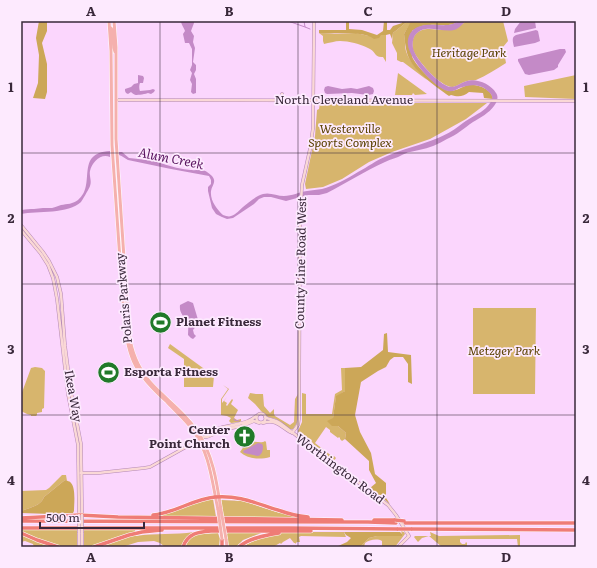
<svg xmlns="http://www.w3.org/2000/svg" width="597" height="568" viewBox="0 0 597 568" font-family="Literata,serif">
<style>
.green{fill:#d7b56d}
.forest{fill:#cca758}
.water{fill:#c48ac7}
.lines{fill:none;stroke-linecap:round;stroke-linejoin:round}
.stream{stroke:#c48ac7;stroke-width:1}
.secondary-casing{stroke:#b388b6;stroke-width:3.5}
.primary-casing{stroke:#fff;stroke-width:4}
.motorway-casing{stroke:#fff;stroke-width:4.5}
.secondary{stroke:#fad8d6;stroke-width:2.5}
.primary{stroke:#f5b0ad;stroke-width:3}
.motorway{stroke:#ef7c76;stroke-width:3.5}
.secondary-bridge-casing{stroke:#b388b6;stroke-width:3.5;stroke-linecap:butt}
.primary-bridge-casing{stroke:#fff;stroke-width:4;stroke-linecap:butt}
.motorway-bridge-casing{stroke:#fff;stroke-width:4.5;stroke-linecap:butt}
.secondary-bridge{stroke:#fad8d6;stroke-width:2.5}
.primary-bridge{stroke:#f5b0ad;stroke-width:3}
.motorway-bridge{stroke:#ef7c76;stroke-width:3.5}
.grid{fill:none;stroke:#39283a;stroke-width:1;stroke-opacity:0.55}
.labels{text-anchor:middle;stroke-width:3.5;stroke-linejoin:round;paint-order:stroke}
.park-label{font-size:12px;font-style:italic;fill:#5a4100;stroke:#fdeafe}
.street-label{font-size:12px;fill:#39283a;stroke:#fdeafe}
.poi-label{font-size:12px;font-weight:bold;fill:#39283a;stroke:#fdeafe;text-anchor:start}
.water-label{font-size:13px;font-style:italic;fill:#5b1661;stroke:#fdeafe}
.neatline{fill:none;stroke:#39283a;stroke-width:1.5}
.grid-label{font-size:13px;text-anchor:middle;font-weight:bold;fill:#39283a}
</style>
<rect width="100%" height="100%" fill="#fbd6fd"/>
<path class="green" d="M408,21h3v1l-7,12c1,5 1,8 1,13 2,13 13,23 22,33l-24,-18h-2l-4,-2v-7l-5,-10 1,-10z
M466,21h37l5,20 -5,6 3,16c-10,6 -20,13 -30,17 -3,1 -6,0 -9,1 -5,1 -9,5 -14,6 -12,1 -36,-27 -40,-37 -1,-5 -1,-11 2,-15 7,-9 19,-5 29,-5 8,0 16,-3 22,-9z
M319,33l15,1 22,-1 13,3 12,-1h5v27l-3,-5c-9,1 -7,-6 -15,-9 -8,-4 -19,-7 -28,-7 -5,0 -11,2 -16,3l-1,-3v-5z
M398,73l29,21 -12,1 -2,-2 -1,2h-17z
M576,75v24l-51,-2 -1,-11z
M320,103h167l-21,16 -36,20 -38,13 -23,10 -27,17 -19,8 -17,2 -1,-5 10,-48 2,-26 2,-1z
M473,308h63l-1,86h-62z
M170,344l44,32 -1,11h-29v-28l-16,-11z
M35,367l7,1 3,3 -1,37 -2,1v3l-5,1v2l-1,1h-5v-1l-4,-1 -6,-3v-16l10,-27z
M341,368h4v23l-9,6 -3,21 5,8 8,7 -1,6 -3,2 -2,-2v-1l-1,-1 -1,1 -8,-6v-2l-4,-3 -11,16 18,14 1,-1 2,2 -3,4 -12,-9 -9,-11 -13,-9 -1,-2 4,-9v-29l4,1v20h26l3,-20 7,-4z
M223,385l6,4 -7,10v4l5,-6 -3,4 3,2 -1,2 1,1 5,-7 1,1 -2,4 7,6 -4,8 3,2 4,-1v2l-1,1 -9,1 -2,-2 2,-3 -4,-2 -6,-1v-16l7,-10z
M250,393l6,1h7l1,12 6,7 4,-4v5l1,2 15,9 4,-3 1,-23 3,-5 -1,29 -4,6h-3l-14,-10 -8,-2 -7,-6 -6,-7 -7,-6z
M248,441l-1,3c2,0 3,-1 5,-2 5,-1 9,2 13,-1l1,1 1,8h3v7c-10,3 -23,2 -30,-5l7,-10z
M62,475h4l1,6 -2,-1 -21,17c-3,9 -15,11 -23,14v-20l25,-1 3,-2z
M213,499l3,18 -58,-1 40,-14z
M221,500l22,1 30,10 27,7 -75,-1 -2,-3z
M21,529l56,1v17h-12l-8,-1 -36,-14z
M84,530h51l1,6c19,-3 39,-1 58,-4 -6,4 -10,7 -13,15h-16l-5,-4 -6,-2 -16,1 -16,5h-38z
M401,531l3,1 1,2 -10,13h-13v-6c-5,-3 -13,-1 -17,2l-1,4h-4l9,-9 8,-2h24l1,-2z
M264,532l-21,8 -7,7h-8l-2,-12 2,-2z
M290,532h54l2,5 -45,-1 -2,1 1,5h-3l-2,2v-1h-1l-4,-5 -7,4 -2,2 -1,-1 -7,4h-31c15,-9 31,-13 48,-15z
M430,532l9,4 81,-1v12h-2l-1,-8h-57v3l2,2h3l1,-2 1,1v4h-25l-13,-11 -7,2 -4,4 -4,-5 1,-1h16z
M218,533l2,6 -1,8h-35l7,-10 8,-3z
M21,534l32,13h-19l-1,-3 -8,-3 -4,1z"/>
<path class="forest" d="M39,21h8v10l-5,12 5,21v28l-2,7 -12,-1 5,-15 1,-28 -3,-17z
M346,21h3v8l13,1 15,5 6,-4 1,-10h3v9h3l3,-4 9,-3v-2h6l-15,12 -1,6 -2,-5 -4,1h-5l-2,3 -5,1c-12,-9 -40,-4 -55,-6v-3h27z
M411,21h47c-7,7 -19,3 -28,4 -7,0 -12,2 -18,6 0,8 -1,17 0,25 2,9 29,35 38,35 6,0 12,-4 18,-6 9,-1 24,4 25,14l-9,-1 -1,-5 -14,-1c-6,5 -11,5 -18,3l-2,1c-15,-11 -37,-25 -42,-43 -2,-6 -2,-13 -3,-19z
M387,333l1,19 23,3 1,29 -4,-2v-18l-5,-7h-9l-4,3 -4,7 -8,4 -17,11 -6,33 5,17 11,21 4,21 11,9v15l4,6 -20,-16 6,-5 -7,-13v-9l-24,-22 1,-6 -8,-7h-6l-5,-5 6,-3 3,-22 9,-5v-23l16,-1 22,-17 1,-16z
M65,480c2,1 5,1 6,3 5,5 3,22 3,28l-1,2 -22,1 -30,-1v-2c8,-3 20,-5 23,-14z
M344,532h56l2,2v2h-25l-8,2 -9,9h-24l11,-5 4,-4 -5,-3z"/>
<path class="water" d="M181,21h13v2l-3,8 3,5 -1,6 2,6 -2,14 3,3v5l-2,4 2,5v14l-3,1 -2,-2 1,-8 -2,-4 2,-7 -2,-3 2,-5v-16l-3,-6h-4l-2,-9 2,-3c-1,-3 -4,-7 -4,-10z
M458,21h8c-4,3 -7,8 -12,9 -12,3 -28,-7 -38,4 -3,3 -4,10 -3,14 2,11 23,33 34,38 7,3 13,-3 20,-5 9,-3 24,3 29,12 3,4 1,9 -2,13 -5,7 -14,12 -21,16 -9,6 -16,13 -26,17 -8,5 -18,9 -28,11 -3,1 -6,1 -9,2 -3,0 -5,2 -8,3 -5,3 -11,4 -17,7 -20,9 -39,21 -58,31l-8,2h-11l-22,6 -15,-4h-7l-5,2 -5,5 -21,14 -6,1 -5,-2 -6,-3 -4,-6 -4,-17v-4l3,-3v-4l-2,-4c-27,-5 -54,-10 -81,-16 -4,-2 -5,-4 -9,-5v-3h3l7,6 28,3c5,4 28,9 35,9 3,1 7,-1 10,0 3,0 8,4 10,6 5,6 0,9 -1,15 -1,10 6,18 12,24 3,1 6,2 8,1 6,-2 8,-6 12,-9 6,-5 13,-11 20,-13 7,-2 14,2 21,2 8,0 15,-4 23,-5 5,-1 10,-1 15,-2 11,-3 27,-11 36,-17 10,-5 18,-12 29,-16 16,-7 34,-11 51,-18 7,-3 15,-7 21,-12 3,-2 6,-5 10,-7 8,-5 16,-8 21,-16 3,-3 3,-7 0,-10 -9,-10 -19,-9 -31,-5 -3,2 -7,4 -11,3 -14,-3 -39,-33 -40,-46 -1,-5 1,-11 4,-14 13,-13 35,0 46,-10z
M521,21h14l1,7 -22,5 1,-4z
M536,30l2,1 2,10 -5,2 -21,4c-1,-5 -3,-10 2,-12z
M560,49h5l1,3 -8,13v2l-4,3 -25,5 -4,-1 -7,-13v-2z
M138,75l5,1 1,2 -1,5h-3c-1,2 -1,6 0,8l10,-1 3,-1 2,1 -1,2 -3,2 -3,-1c-1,1 -11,2 -12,2 -1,0 -4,-2 -5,-3l-3,2 -2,-1 -1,-2v-2l6,-2 3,-3 4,-1z
M328,86l14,3 9,-1 6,1 12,-3 4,2 1,3 -1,3 -5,1 -16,-2 -25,1 -2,-1 -1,-3 1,-3z
M110,151v6c-9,-4 -18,5 -20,14 -1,5 2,10 0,15 0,1 -8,15 -9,16 -12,12 -44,9 -60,12l1,-4c4,-1 8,-1 12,-1 3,0 6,-1 9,-1 3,0 6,0 9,0 4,-1 6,-2 9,-3 6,-1 12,-1 17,-5 19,-15 -4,-47 32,-49z
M188,301l5,2 6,20 -6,7 1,4 2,2 -3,3 -2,-1 -3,-3c0,-4 1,-9 -1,-13 -3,-7 -8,-8 -7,-17z
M258,443l4,1 1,2c0,4 -1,9 -5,10l-14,-3 -1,-2z"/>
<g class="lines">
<path class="stream" d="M288,21l17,6
M304,21l1,6 5,2
M234,419v1l5,1"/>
<defs>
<path id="secondary" d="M116,100l460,1
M278,100l3,-2 1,-4
M21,225l22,27 6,9 8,16 4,17 4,52 6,46 10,52 1,71
M21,230l20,24 7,11 5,13 4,21 11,95 10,51 1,70
M256.5 418a4.5 4.5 0 1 1 9 0a4.5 4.5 0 1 1-9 0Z
M265,417c4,3 10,2 15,6l108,82 8,10 13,21 -11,11
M263,423c13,-4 17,3 27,9
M292,433l6,-8 1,-7 1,-200 2,-33 8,-36 3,-21 1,-107
M205,437c11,-13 29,-10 43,-16 3,-1 6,-3 8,-5
M81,473h17l46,-5 6,-1 54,-30h3l19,-8 16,-3 12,-5 5,2
M79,533v14
M82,533v14"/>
<path id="primary" d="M109,21l2,30 1,94 12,173c4,42 12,56 43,84 8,9 18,17 25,27 18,24 20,53 26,81
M114,21l2,26v92l13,193c2,19 9,36 21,50 15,17 35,30 47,49 16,23 20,52 24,79
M111,28l1,2 2,18 1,4
M226,539l1,8"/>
<path id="motorway" d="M153,515c22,-2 40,-16 62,-18 26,-2 42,7 66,14 8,3 17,5 27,6
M21,518l58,-3 39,2 224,3
M374,520h21
M21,521l347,1 28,1
M405,523h171
M21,528h268l109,1
M411,529l165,1
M21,533l16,7 21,7
M94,547l35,-12 13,-3 20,-2
M183,547c5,-14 15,-15 28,-16h100
M222,547v-8
M239,547c10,-9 27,-12 40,-14"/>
</defs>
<use href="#secondary" class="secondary-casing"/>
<use href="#primary" class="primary-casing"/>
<use href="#motorway" class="motorway-casing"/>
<use href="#secondary" class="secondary"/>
<use href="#primary" class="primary"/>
<use href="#motorway" class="motorway"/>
<defs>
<path id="secondary-bridge" d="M79,515v18
M82,515v18"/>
<path id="primary-bridge" d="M218,510l4,29
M221,510l5,29"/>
<path id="motorway-bridge" d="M395,520l9,1
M398,529h13"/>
</defs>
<use href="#secondary-bridge" class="secondary-bridge-casing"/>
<use href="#primary-bridge" class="primary-bridge-casing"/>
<use href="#motorway-bridge" class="motorway-bridge-casing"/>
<use href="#secondary-bridge" class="secondary-bridge"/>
<use href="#primary-bridge" class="primary-bridge"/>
<use href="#motorway-bridge" class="motorway-bridge"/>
</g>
<path class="grid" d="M160,21v526M298,21v526M437,21v526M21,153h555M21,284h555M21,415h555"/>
<defs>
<symbol id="stadium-disc" viewBox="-11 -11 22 22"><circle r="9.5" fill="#207a29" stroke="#fdeafe"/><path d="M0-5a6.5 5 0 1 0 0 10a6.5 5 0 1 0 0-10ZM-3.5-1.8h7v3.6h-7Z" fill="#fff"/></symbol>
<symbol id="church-disc" viewBox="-11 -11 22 22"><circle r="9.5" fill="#207a29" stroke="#fdeafe"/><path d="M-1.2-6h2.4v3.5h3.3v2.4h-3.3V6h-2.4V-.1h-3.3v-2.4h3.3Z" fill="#fff"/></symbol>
</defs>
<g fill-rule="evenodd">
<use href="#stadium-disc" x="148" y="310" width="25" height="25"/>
<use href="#stadium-disc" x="96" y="360" width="25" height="25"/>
<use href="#church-disc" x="232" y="424" width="25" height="25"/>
</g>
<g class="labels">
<g class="park-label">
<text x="469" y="57">Heritage Park</text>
<text x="350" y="133">Westerville<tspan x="350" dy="14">Sports Complex</tspan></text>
<text x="504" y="355">Metzger Park</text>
</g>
<g class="street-label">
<text x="344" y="104">North Cleveland Avenue</text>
<text transform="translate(301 263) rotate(-89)" y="4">County Line Road West</text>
<text transform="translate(124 298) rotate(-95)" y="4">Polaris Parkway</text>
<text transform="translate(73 396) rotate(80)" y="4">Ikea Way</text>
<text transform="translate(340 469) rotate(37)" y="4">Worthington Road</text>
</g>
<g class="poi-label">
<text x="176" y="326">Planet Fitness</text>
<text x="124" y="376">Esporta Fitness</text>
<text x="230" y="434" text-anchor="end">Center<tspan x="230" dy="14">Point Church</tspan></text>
</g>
<g class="water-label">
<text transform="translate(171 158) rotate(11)" y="5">Alum Creek</text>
</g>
</g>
<rect width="597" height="568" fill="none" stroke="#fdeafe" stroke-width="44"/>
<path d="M40 522v6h104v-6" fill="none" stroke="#39283a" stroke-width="2"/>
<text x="46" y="522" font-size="12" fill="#39283a" stroke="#fdeafe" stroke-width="3" paint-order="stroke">500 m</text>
<rect x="22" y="22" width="553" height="524" class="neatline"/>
<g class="grid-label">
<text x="91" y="16">A</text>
<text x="229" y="16">B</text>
<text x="368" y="16">C</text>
<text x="506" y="16">D</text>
<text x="11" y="92">1</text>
<text x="586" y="92">1</text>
<text x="11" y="223">2</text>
<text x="586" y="223">2</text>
<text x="11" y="354">3</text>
<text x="586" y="354">3</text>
<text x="11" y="485">4</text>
<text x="586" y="485">4</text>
<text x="91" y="562">A</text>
<text x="229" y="562">B</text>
<text x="368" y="562">C</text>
<text x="506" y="562">D</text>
</g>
</svg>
